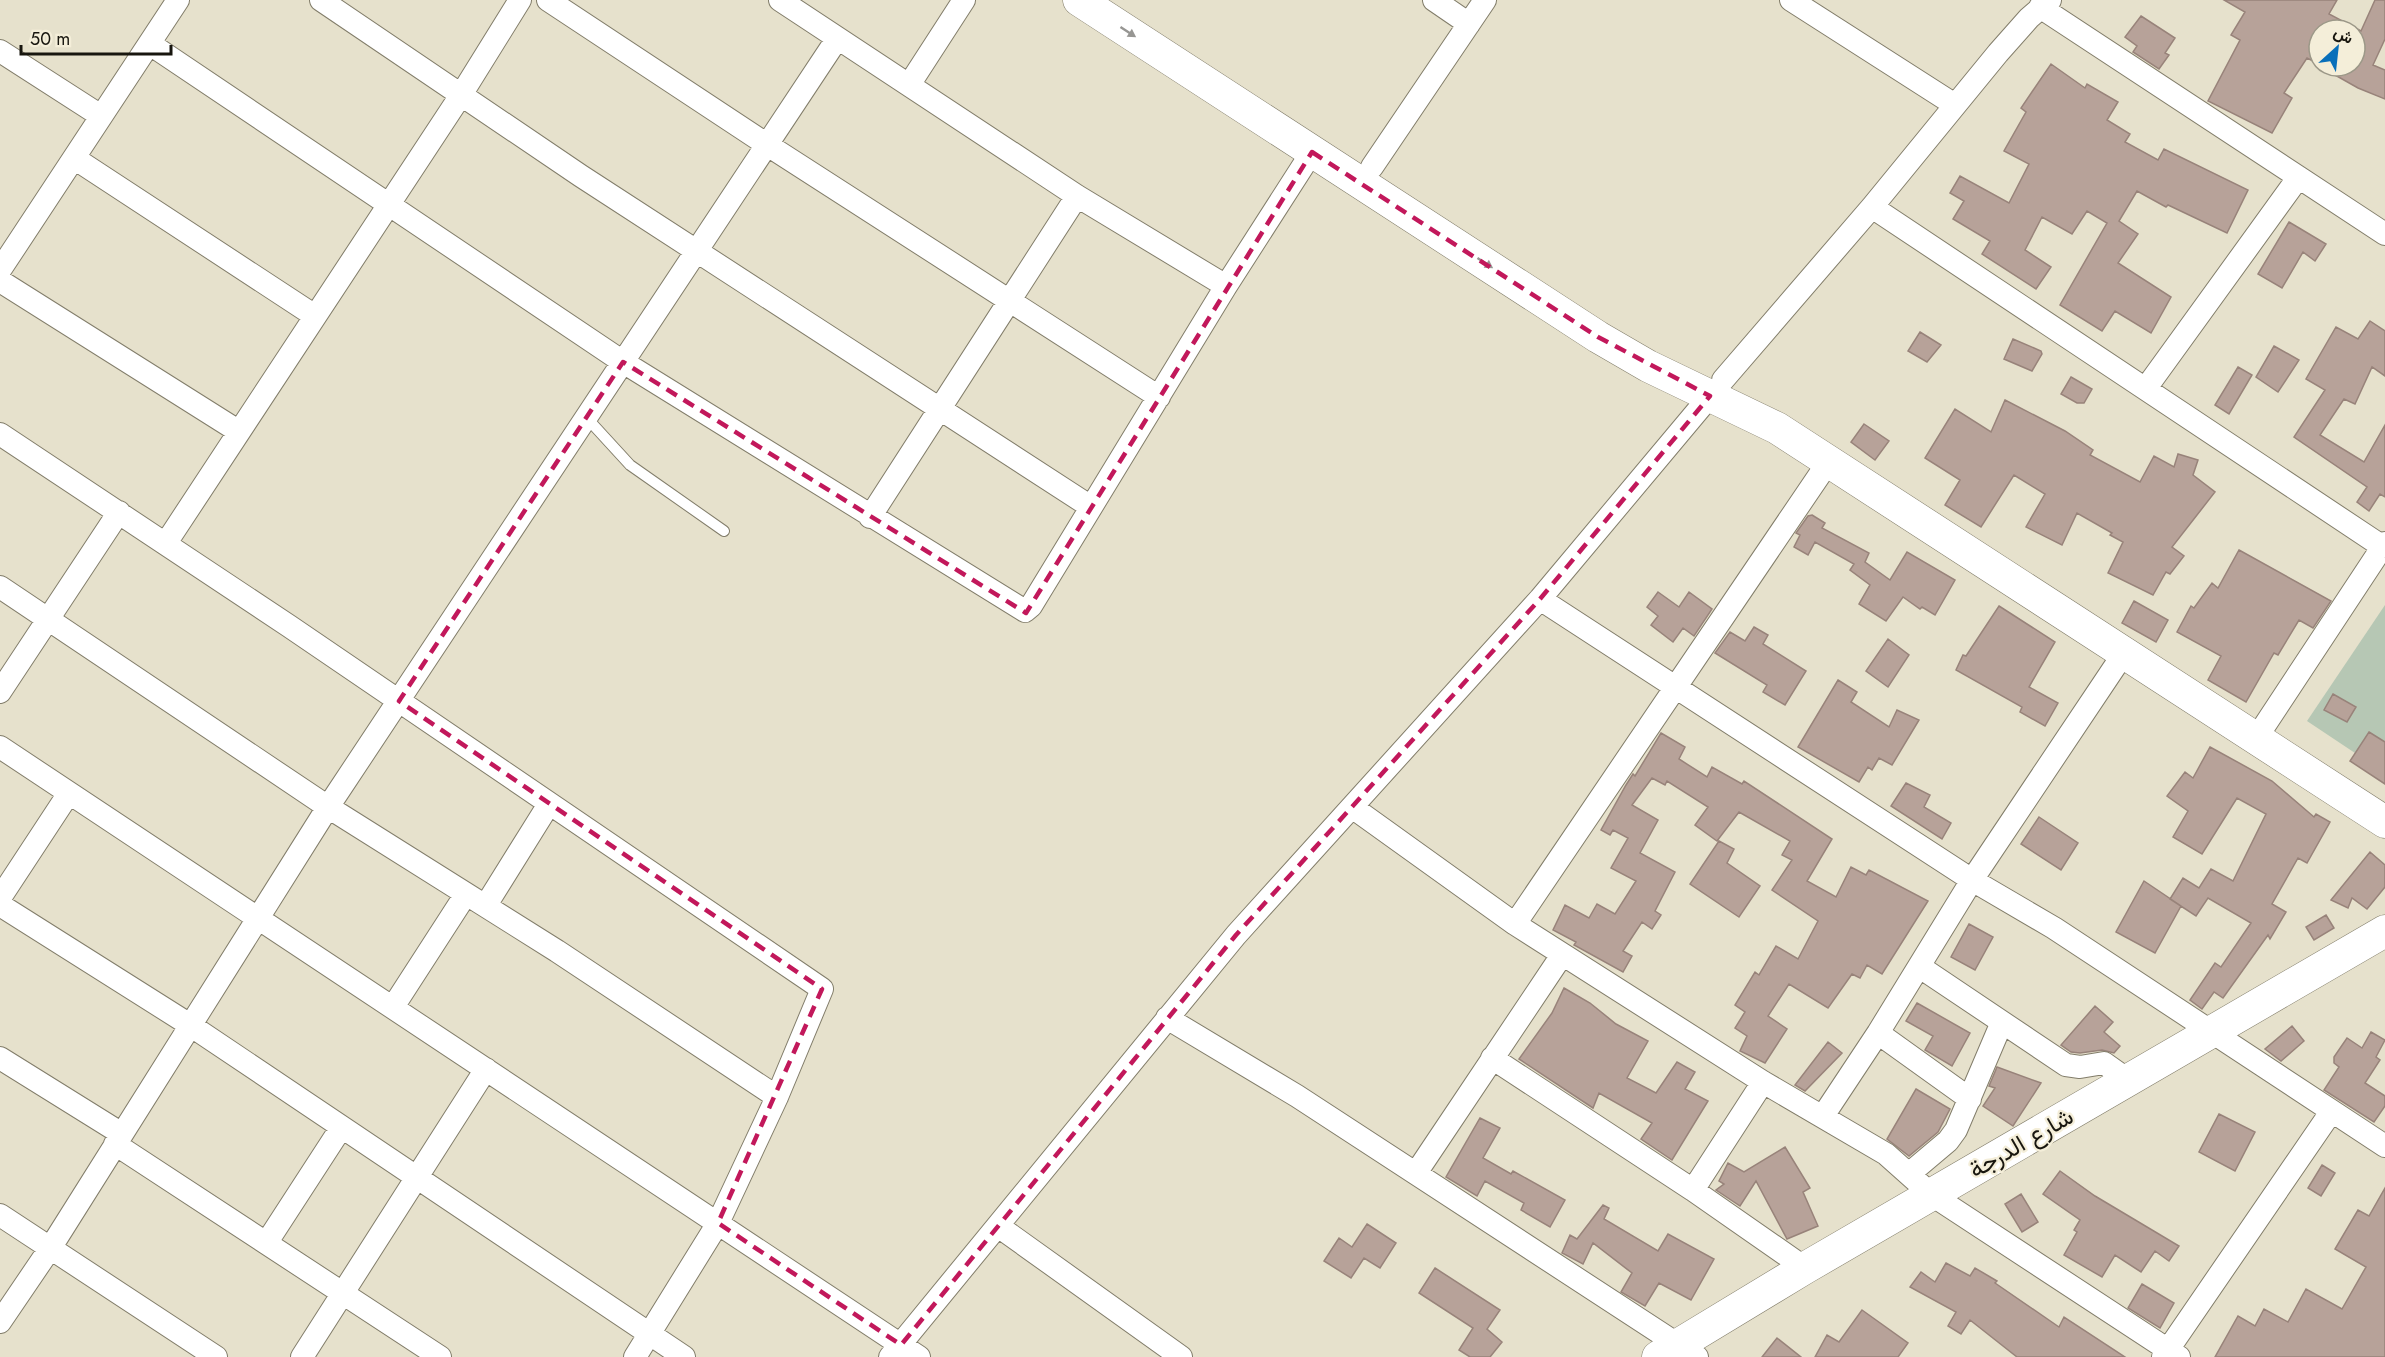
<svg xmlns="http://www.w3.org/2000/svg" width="2385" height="1357" viewBox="0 0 2385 1357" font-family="Jost,Vazirmatn,sans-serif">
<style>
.green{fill:#b6c7b4}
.building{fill:#b7a299;stroke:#98837a;stroke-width:1.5}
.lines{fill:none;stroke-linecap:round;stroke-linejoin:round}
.lane-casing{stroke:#827d6a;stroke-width:12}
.street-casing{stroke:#827d6a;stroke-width:24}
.secondary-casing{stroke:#827d6a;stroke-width:33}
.lane{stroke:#fff;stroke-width:10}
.street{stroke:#fff;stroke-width:22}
.secondary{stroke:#fff;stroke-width:32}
.oneway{fill:#979693}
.marked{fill:none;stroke:#c2185b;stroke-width:4.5;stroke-dasharray:12 8;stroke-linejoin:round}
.labels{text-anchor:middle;stroke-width:4.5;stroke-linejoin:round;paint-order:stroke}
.street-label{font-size:24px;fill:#18160f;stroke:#f4eed9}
</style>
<rect width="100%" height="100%" fill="#e6e1cc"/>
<path class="green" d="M2385,605v168l-78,-52z"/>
<path class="building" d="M2224,0h113l-8,14 32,17 14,-31h10v39l-12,26 12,5v29l-27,-11 -39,-22h36v-36h-36v34l-12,-6 -23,35 8,5 -20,35 -64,-32 32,-61 -9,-5 14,-23z
M2141,16l34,22 -10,15 4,2 -10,14 -26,-17 4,-6 -12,-9z
M2051,64l34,24 2,-4 31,18 -11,18 23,14 -5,8 33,18 6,-11 84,41 -21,43 -59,-28 -2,2 -29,-16 -18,30 19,13 -20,29 53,34 -20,36 -36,-22 -13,20 -42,-26 47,-82 -20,-12 -15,23 -30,-17 -17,33 26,17 -15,22 -54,-35 8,-13 -37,-22 11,-18 -14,-8 10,-17 49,27 20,-39 -25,-13 22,-39 -5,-4z
M2289,222l37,22 -11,17 -12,-9 -21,36 -24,-14z
M2370,321l15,10v45l-13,-9 -17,37 -11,-5 -24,36 44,27 21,-37v72l-5,-3 -11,17 -12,-9 10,-15 -73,-50 31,-47 -19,-11 30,-52 22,12z
M1920,332l21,13 -14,17 -19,-11z
M2013,339l28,12 1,3 -10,17 -28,-12z
M2274,346l25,14 -21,32 -22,-15z
M2238,367l14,8 -23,39 -14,-9z
M2071,377l21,12 -8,14h-7l-16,-9z
M2005,400l60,31 28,19 -3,5 50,27 14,-26 20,11 4,-13 20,6 -5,15 22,17 -43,55 12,9 -14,18 -4,-2 -13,23 -45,-22 15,-31 -13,-7 2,-2 -35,-20 -15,32 -36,-18 19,-33 -31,-19 -33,52 -36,-22 15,-25 -35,-22 30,-49 36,23z
M1864,424l25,17 -14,19 -24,-18z
M1812,515l13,8 -3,5 47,25 -4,9 25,18 17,-28 48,28 -20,35 -13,-8 -2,2 -17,-12 -17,24 -27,-17 11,-19 -20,-15 4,-6 -39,-22 -7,13 -14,-8 6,-12 -4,-2 12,-17z
M2239,550l92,51 -18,27 -14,-8 -21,35 -4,-2 -28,49 -38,-22 13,-24 -44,-24 14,-26 3,2 18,-25 6,5z
M1658,592l21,15 10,-15 23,17 -18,27 -11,-8 -10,14 -22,-17 7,-9 -11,-9z
M2134,601l34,19 -12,22 -34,-19z
M1999,606l56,36 -26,45 29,16 -13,23 -25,-14 2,-5 -66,-37 7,-15 3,1z
M1754,627l14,8 -5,9 43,27 -21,34 -22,-13 4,-7 -52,-32 15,-21 15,9z
M1888,639l21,16 -21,32 -22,-16z
M1838,680l19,12 -6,10 38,25 8,-17 22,10 -27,45 -13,-7 -7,12 -4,-3 -9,15 -61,-35z
M2333,694l23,13 -9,15 -23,-12z
M2369,732l16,10v42l-35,-23z
M1661,733l24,14 -6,12 28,18 5,-10 30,17 2,-3 88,58 -25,42 29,16 15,-30 15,8 3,-5 59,31 -46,73 -15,-9 -7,13 -8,-4 -24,34 -39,-24 -21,32 19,13 -22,34 -25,-12 7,-15 -12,-8 10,-16 -10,-7 20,-33 4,3 17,-29 22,13 20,-38 -46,-31 20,-30 -10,-5 8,-14 -51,-29 -22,29 -22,-16 13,-18 -41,-26 -2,4 -13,-7 -20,27 26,15 -18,33 35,19 -20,39 6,4 -9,14 -10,-7 -19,29 9,5 -9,16 -49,-27 2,-3 -23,-12 12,-25 24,13 8,-14 18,10 21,-33 -25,-13 17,-30 -15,-8 -3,5 -9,-5 25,-45 7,-11 2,2z
M2210,747l62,34 42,36 2,-3 14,8 -23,41 -9,-5 -26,46 14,8 -16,27 -2,-4 -45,63 -9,-6 -12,17 -12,-9 25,-37 6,4 30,-44 -43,-25 -12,18 -26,-17 13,-21 16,10 12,-19 22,12 33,-67 -29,-16 -35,56 -29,-17 15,-26 -21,-15 18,-24 8,6z
M1906,783l24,12 -6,12 27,16 -9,16 -51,-33z
M2039,817l39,26 -17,27 -40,-26z
M1719,841l15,8 -7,14 33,23 -21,31 -49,-33z
M2370,852l15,13v22l-18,22 -15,-11 -4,10 -17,-8z
M2144,881l37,25 -26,47 -39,-21z
M2326,915l8,13 -20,12 -8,-13z
M1969,924l24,13 -18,33 -24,-13z
M1564,988l26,15 26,21 32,17 -21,37 29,15 21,-31 18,10 -10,17 23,12 -36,59 -31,-21 11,-16 -53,-30 -6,15 -74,-49 33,-46z
M1917,1003l53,30 -18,33 -27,-16 8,-14 -27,-15z
M2095,1006l18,16 -9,10 16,14 -6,7 -12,-3 -22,3 -9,-1 -10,-7z
M2292,1026l12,15 -23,20 -16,-12z
M2371,1032l14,8 -9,17 4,3 -15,23 20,13v10l-11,16 -50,-32 15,-23 -5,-4v-6l13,-19 15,10z
M1828,1042l14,11 -37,38 -10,-6z
M1997,1067l44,16 -28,43 -30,-20 12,-18 -6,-2z
M1916,1089l34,20 -12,23 -29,24 -22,-17z
M2219,1114l36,18 -20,39 -36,-19z
M1480,1118l20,10 -17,30 28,16 2,-3 52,29 -15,27 -29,-17 3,-7 -39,-22 -8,15 -31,-19z
M1785,1147l25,41 -7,4 15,34 -31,13 -31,-58 -16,25 -24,-16 8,-6 -5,-3 9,-18 16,9z
M2322,1165l13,8 -14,23 -13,-8z
M2060,1171l35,25 84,50 -10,15 -14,-10 -14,21 -26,-17 -13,22 -38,-22 13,-23 -3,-2 6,-10 -37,-26z
M2385,1188v169h-170l23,-41 17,10 9,-17 24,13 18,-33 36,20 24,-42 -31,-18 23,-39 11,6z
M2021,1194l17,28 -16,10 -17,-28z
M1603,1205l6,3 -5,11 54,32 10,-17 46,25 -23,41 -32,-17 -14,23 -24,-14 11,-19 -39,-30 -10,21 -21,-11 8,-18 7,4z
M1367,1224l29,19 -16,25 -16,-10 -13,20 -27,-17 15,-23 13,9z
M1946,1263l24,13 5,-8 22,13 -2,2 64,44 5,-10 61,40h-108l-47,-37 -9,14 -13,-8 8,-14 -46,-25 11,-15 14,10z
M1435,1268l65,42 -13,19 15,13 -12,15h-20l-11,-7 14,-22 -54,-35z
M2142,1284l32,19 -14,25 -32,-20z
M1862,1310l46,33 -10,14h-83l12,-22 12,7z
M1777,1338l24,19h-39z"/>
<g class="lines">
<defs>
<path id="lane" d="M586,417l44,48 94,66"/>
<path id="street" d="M321,0l260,176 510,331
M548,0l218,144 393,253
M780,0l297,196 149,90
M1434,0l35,24
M1791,0l164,105
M2040,7l345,227
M150,44l473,318 402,249 6,-5 195,-320 86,-134
M0,51l101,65
M909,85l55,-85
M74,158l241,158
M1372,167l113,-167
M1872,207l511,340
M0,270l178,-270
M0,281l238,150
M1723,380l149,-173 126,-154 31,-35 21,-18
M2146,388l152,-210
M0,434l289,192 533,363 -45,108 -59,126 -83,134
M870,517l207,-321
M166,543l295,-448 59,-95
M0,587l328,220 229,144 220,146
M1540,599l432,281 82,48 331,218
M0,692l119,-180
M2257,737l128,-194
M0,747l919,610
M1352,807l163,117 248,158 123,72 46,41 247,162
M0,898l69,-105
M0,905l190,120 494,332
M486,905l63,-101
M1515,924l314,-463
M1920,967l146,98 14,2 24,-4 24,17
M393,1007l73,-113
M1167,1018l130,78 400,261
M1878,1033l92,66
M0,1058l122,76
M1492,1058l201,132 112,78
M1823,1116l55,-83 94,-153 152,-227
M115,1144l325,213
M1416,1173l146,-218
M1910,1173l38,-32 8,-11 46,-108
M1693,1190l70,-108
M0,1215l216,142
M998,1226l183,131
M267,1242l74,-114
M0,1322l51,-75 277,-440 509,-768
M302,1357l184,-288
M890,1357l346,-422 304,-336 170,-203
M2163,1357l168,-245"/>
<path id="secondary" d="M1079,0l519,337 50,29 129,62 608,394
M1658,1357l147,-89 580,-337"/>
</defs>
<use href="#lane" class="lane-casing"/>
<use href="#street" class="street-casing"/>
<use href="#secondary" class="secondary-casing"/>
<use href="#lane" class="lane"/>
<use href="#street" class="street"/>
<use href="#secondary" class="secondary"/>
</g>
<defs><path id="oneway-solid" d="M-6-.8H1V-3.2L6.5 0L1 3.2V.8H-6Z" transform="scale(1.5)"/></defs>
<g class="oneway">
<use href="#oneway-solid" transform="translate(1128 32) rotate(33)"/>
<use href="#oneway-solid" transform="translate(1485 263) rotate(33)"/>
</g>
<path class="marked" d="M1312,152l286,185 112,59 -170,203 -304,336 -335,410 -183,-122 104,-234 -423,-288 224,-339 403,251z"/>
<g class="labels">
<g class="street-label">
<text transform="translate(2021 1143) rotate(-30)" y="8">شارع الدرجة</text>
</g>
</g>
<g transform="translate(2337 48) rotate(27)"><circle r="28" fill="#f4eed9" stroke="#9c9888" stroke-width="1.5"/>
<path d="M0-4.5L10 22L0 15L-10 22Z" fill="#086fba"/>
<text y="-9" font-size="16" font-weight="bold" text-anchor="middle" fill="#18160f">ش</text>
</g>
<path d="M21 45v9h150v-9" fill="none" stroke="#18160f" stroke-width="3"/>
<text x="30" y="45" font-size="18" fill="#18160f" stroke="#f4eed9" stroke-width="4.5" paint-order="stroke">50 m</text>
</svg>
